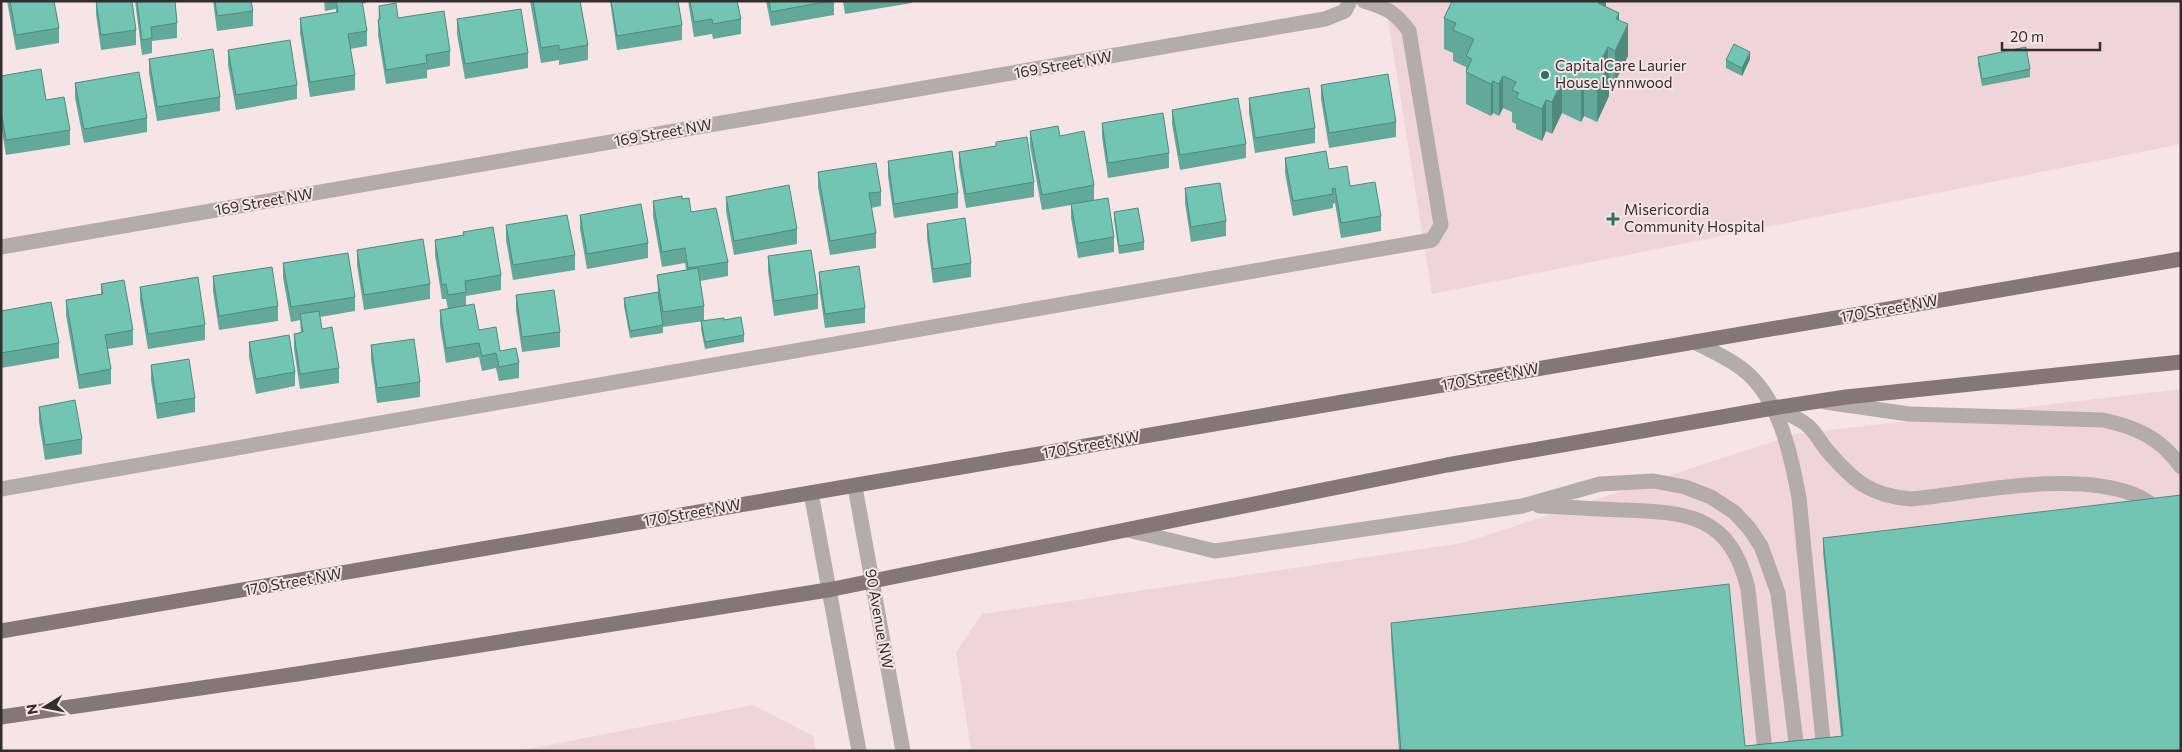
<svg xmlns="http://www.w3.org/2000/svg" width="2182" height="752" font-family="Commissioner,sans-serif">
	<style>
		.built { fill: #efd5da }
		.lines { fill: none; stroke-linecap: round; stroke-linejoin: round }
		.service { stroke: #b3abac; stroke-width: 15 }
		.minor { stroke: #b3abac; stroke-width: 15 }
		.tertiary { stroke: #b3abac; stroke-width: 15 }
		.primary { stroke: #857779; stroke-width: 15 }
		.wall { fill: #62a99a }
		.shaded-wall { fill: #508a7d }
		.building { fill: #72c5b3; stroke: #508a7d }
		.poi-dot { fill: #2d7164; stroke: #f6e4e7; stroke-width: 2 }
		.labels { text-anchor: middle; stroke-width: 4; stroke-linejoin: round; paint-order: stroke }
		.street-label { font-size: 15px; fill: #342d2e; stroke: #f6e4e7 }
		.poi-label { font-size: 15px; fill: #342d2e; stroke: #f6e4e7; text-anchor: start }
	</style>
	<rect width="100%" height="100%" fill="#f6e4e7"/>
	<g class="built">
		<path d="M1385 1H2181V144L1432 294Z"/>
		<path d="M2181 389V751H971L956 652 982 614 1463 543 1796 434Z"/>
		<path d="M753 705 813 736 816 751H519Z"/>
	</g>
	<g class="lines">
		<g class="service">
			<path d="M1694 342C1710 350 1726 357 1741 368 1779 396 1791 454 1799 498L1824 751"/>
			<path d="M1825 402 1909 414 2103 420C2136 427 2161 438 2181 467"/>
			<path d="M1773 408C1784 413 1798 417 1807 425 1815 431 1820 442 1826 449 1853 481 1870 496 1912 499 1977 492 2072 471 2133 494 2151 501 2169 518 2181 532"/>
			<path d="M1 489 1432 240 1441 225 1409 31C1395 12 1387 8 1364 1"/>
			<path d="M1539 506C1567 507 1595 509 1623 510 1689 512 1731 516 1748 589L1765 751"/>
			<path d="M1128 530 1215 551 1522 506 1600 484 1654 481 1685 487 1711 497 1734 512 1749 528 1761 546 1778 593 1797 751"/>
		</g>
		<path class="minor" d="M1 247 1325 19 1345 11 1350 1"/>
		<g class="tertiary">
			<path d="M855 487 903 751"/>
			<path d="M811 493 859 751"/>
		</g>
		<g class="primary">
			<path d="M1 631 2181 259"/>
			<path d="M1 717 297 674 828 590 1447 465 1773 408 1846 397 2181 362"/>
		</g>
	</g>
	<g class="wall">
		<path d="M7 1H54L59 28V43L16 50Z"/>
		<path d="M96 1 136 30V45L101 50 96 14Z"/>
		<path d="M135 1H175L177 23V38L152 41V53L142 55Z"/>
		<path d="M213 1H251L253 11V26L217 31Z"/>
		<path d="M324 1H366V3L362 4 367 31V46L350 49 355 75V90L310 97 300 33V18L336 13V9L325 11Z"/>
		<path d="M530 1H580L588 45V60L559 65V60L541 63Z"/>
		<path d="M610 1H678L682 25V40L617 50Z"/>
		<path d="M688 1H737L741 19V34L713 39 712 34 694 37Z"/>
		<path d="M766 1H834V15L771 26Z"/>
		<path d="M843 1H912V3L845 14Z"/>
		<path d="M1606 1V7L1619 20 1628 56 1615 82 1609 80V96L1597 122 1584 116 1581 122 1562 113 1552 134 1546 131 1542 141 1516 129V124L1512 122V112L1503 108 1499 116 1493 113 1491 116 1466 104V67L1453 61V53L1444 49V18Z"/>
		<path d="M379 6 450 51V66L427 70V78L386 84 378 35Z"/>
		<path d="M457 19 528 53V68L465 79 457 34Z"/>
		<path d="M228 50 297 85V99L236 110 228 65Z"/>
		<path d="M1978 57 2030 69V77L1982 86 1978 64Z"/>
		<path d="M149 59 220 97V111L157 121 149 73Z"/>
		<path d="M1750 59 1742 76 1726 68V60Z"/>
		<path d="M1 76 46 100 70 130V145L6 155 1 125Z"/>
		<path d="M75 83 147 118V132L84 143 75 98Z"/>
		<path d="M1321 85 1396 122V137L1329 148 1321 99Z"/>
		<path d="M1249 98 1315 128V143L1255 153 1249 113Z"/>
		<path d="M1172 110 1246 144V158L1180 170 1172 124Z"/>
		<path d="M1102 123 1169 153V168L1108 178 1102 137Z"/>
		<path d="M1030 131 1060 136 1094 185V200L1114 237V252L1078 258 1071 218V205L1042 210 1030 146Z"/>
		<path d="M996 142 1034 182V197L966 208 959 167V152L996 146Z"/>
		<path d="M1285 158 1329 169 1350 186 1381 216V231L1341 238 1335 203 1333 204V208L1293 216 1285 173Z"/>
		<path d="M888 161 958 193V208L894 218 888 176Z"/>
		<path d="M818 172 881 192V206L871 208 876 233V248L830 255 818 187Z"/>
		<path d="M1185 188 1226 221V236L1191 242 1185 203Z"/>
		<path d="M726 197 797 229V244L734 255 726 211Z"/>
		<path d="M682 199 728 262V276L700 281 704 306V321L663 327V333L630 338 624 306V298L658 292 657 275 686 270 685 263 662 267 653 216V201Z"/>
		<path d="M1114 212 1144 242V250L1119 254 1114 220Z"/>
		<path d="M580 215 648 243V258L587 269 580 229Z"/>
		<path d="M927 224 971 263V277L933 283 927 238Z"/>
		<path d="M506 225 575 255V270L513 280 506 240Z"/>
		<path d="M463 232 501 275V290L466 296V305L479 330 500 351 519 363V378L499 381 496 368 482 371 479 357 446 363 440 325V310L448 309 446 299H442L435 255V240L463 235Z"/>
		<path d="M357 250 430 284V299L364 310 357 265Z"/>
		<path d="M768 256 818 294V309L774 316 768 271Z"/>
		<path d="M283 263 355 297V311L320 317 322 329 339 368V383L300 389 294 349V334L301 333 300 320 291 322 283 278Z"/>
		<path d="M819 272 865 308V323L825 328 819 287Z"/>
		<path d="M213 276 278 306V321L219 330 213 291Z"/>
		<path d="M101 284 133 330V345L108 349 111 369V384L79 389 66 315V300L101 294Z"/>
		<path d="M140 287 205 325V340L148 349 140 301Z"/>
		<path d="M516 295 560 332V347L522 352 516 310Z"/>
		<path d="M1 311 59 343V358L1 368Z"/>
		<path d="M724 320 744 335V342L705 349 701 329V321Z"/>
		<path d="M249 342 295 372V386L256 394 249 357Z"/>
		<path d="M371 345 420 382V397L377 403 371 359Z"/>
		<path d="M151 365 195 398V412L157 419 151 380Z"/>
		<path d="M39 407 82 439V454L45 460 39 422Z"/>
		<path d="M1823 538 2181 751H1399L1391 638V623L1745 746 1841 736 1823 552Z"/>
	</g>
	<g class="shaded-wall">
		<path d="M1599 1H1606V18L1598 3Z"/>
		<path d="M1619 13V43L1628 24V56L1615 82V51L1616 19Z"/>
		<path d="M1608 47V67L1609 64V96L1597 122V90L1601 60Z"/>
		<path d="M1750 52V59L1742 76V68Z"/>
		<path d="M1503 76V108L1499 116V84Z"/>
		<path d="M1493 81V113L1491 116V84Z"/>
		<path d="M1562 81V113L1552 134V102Z"/>
		<path d="M1584 84V116L1581 122V90Z"/>
		<path d="M1546 100V131L1542 141V109Z"/>
	</g>
	<g class="building">
		<path d="M10 1H54L59 28 16 35Z"/>
		<path d="M96 1H132L136 30 101 35Z"/>
		<path d="M137 1H175L177 23 151 27 152 38 142 40Z"/>
		<path d="M215 1H251L253 11 217 16Z"/>
		<path d="M336 1H362L367 31 348 34 355 75 310 82 300 18 338 12Z"/>
		<path d="M533 1H580L588 45 559 50V45L541 48Z"/>
		<path d="M611 1H678L682 25 617 36Z"/>
		<path d="M690 1H737L741 19 713 24 712 19 694 22Z"/>
		<path d="M769 1H829L771 12Z"/>
		<path d="M1452 1H1599L1598 3 1619 13 1616 19 1628 24 1615 51 1608 47 1601 60 1609 64 1597 90 1584 84 1581 90 1562 81 1552 102 1546 100 1542 109 1516 98 1519 93 1512 90 1516 82 1503 76 1499 84 1493 81 1491 84 1466 72 1472 59 1466 56 1474 39 1453 30 1456 23 1444 18Z"/>
		<path d="M396 3 398 18 444 11 450 51 426 55 427 63 386 70 378 20 380 19 379 6Z"/>
		<path d="M521 9 528 53 465 64 457 19Z"/>
		<path d="M290 40 297 85 236 95 228 50Z"/>
		<path d="M1734 44 1750 52 1742 68 1726 60Z"/>
		<path d="M2026 47 2030 69 1982 79 1978 57Z"/>
		<path d="M213 49 220 97 157 107 149 59Z"/>
		<path d="M41 69 46 100 64 97 70 130 6 140 1 111V76Z"/>
		<path d="M139 72 147 118 84 129 75 83Z"/>
		<path d="M1388 74 1396 122 1329 133 1321 85Z"/>
		<path d="M1309 88 1315 128 1255 138 1249 98Z"/>
		<path d="M1238 98 1246 144 1180 155 1172 110Z"/>
		<path d="M1163 113 1169 153 1108 163 1102 123Z"/>
		<path d="M1058 126 1060 136 1084 131 1094 185 1042 195 1030 131Z"/>
		<path d="M1027 137 1034 182 966 194 959 152 996 146V142Z"/>
		<path d="M952 151 958 193 894 204 888 161Z"/>
		<path d="M1326 151 1329 169 1347 166 1350 186 1375 182 1381 216 1341 223 1335 188 1332 189 1333 194 1293 201 1285 158Z"/>
		<path d="M876 163 881 192 869 193 876 233 830 241 818 172Z"/>
		<path d="M1220 183 1226 221 1191 227 1185 188Z"/>
		<path d="M789 185 797 229 734 241 726 197Z"/>
		<path d="M682 196V199L689 198 691 212 716 208 728 262 688 268 685 248 662 252 653 201Z"/>
		<path d="M1108 198 1114 237 1078 243 1071 204Z"/>
		<path d="M641 204 648 243 587 254 580 215Z"/>
		<path d="M1138 208 1144 242 1119 246 1114 212Z"/>
		<path d="M567 215 575 255 513 265 506 225Z"/>
		<path d="M965 218 971 263 933 269 927 224Z"/>
		<path d="M493 227 501 275 465 281 466 292 448 295 446 284 442 285 435 240 464 235 463 232Z"/>
		<path d="M423 239 430 284 364 295 357 250Z"/>
		<path d="M811 250 818 294 774 301 768 256Z"/>
		<path d="M348 253 355 297 291 307 283 263Z"/>
		<path d="M859 266 865 308 825 314 819 272Z"/>
		<path d="M272 267 278 306 219 316 213 276Z"/>
		<path d="M698 268 704 306 663 312 657 275Z"/>
		<path d="M198 277 205 325 148 334 140 287Z"/>
		<path d="M124 280 133 330 105 335 111 369 79 375 66 300 103 294 101 284Z"/>
		<path d="M554 290 560 332 522 337 516 295Z"/>
		<path d="M658 292 663 325 630 331 624 298Z"/>
		<path d="M51 302 59 343 1 353V311Z"/>
		<path d="M474 304 479 330 496 327 500 351 516 348 519 363 499 367 496 353 482 356 479 343 446 348 440 310Z"/>
		<path d="M319 311 322 329 332 327 339 368 300 374 294 334 303 332 300 314Z"/>
		<path d="M741 317 744 335 705 342 701 321 724 318V320Z"/>
		<path d="M289 335 295 372 256 379 249 342Z"/>
		<path d="M414 339 420 382 377 388 371 345Z"/>
		<path d="M189 359 195 398 157 404 151 365Z"/>
		<path d="M75 400 82 439 45 445 39 407Z"/>
		<path d="M2181 495V751H1401L1391 623 1729 584 1745 746 1843 736 1823 538Z"/>
	</g>
	<g class="poi-dot">
		<circle cx="1545" cy="75" r="5"/>
		<path d="M1610.5 211.5h5v5h5v5h-5v5h-5v-5h-5v-5h5z"/>
	</g>
	<g class="labels">
		<g class="street-label">
			<text transform="translate(1063 65) rotate(-10)" y="5">169 Street NW</text>
			<text transform="translate(663 133) rotate(-10)" y="5">169 Street NW</text>
			<text transform="translate(264 202) rotate(-10)" y="5">169 Street NW</text>
			<text transform="translate(1889 309) rotate(-10)" y="5">170 Street NW</text>
			<text transform="translate(1490 377) rotate(-10)" y="5">170 Street NW</text>
			<text transform="translate(1091 445) rotate(-10)" y="5">170 Street NW</text>
			<text transform="translate(692 513) rotate(-10)" y="5">170 Street NW</text>
			<text transform="translate(293 582) rotate(-10)" y="5">170 Street NW</text>
			<text transform="translate(879 619) rotate(80)" y="5">90 Avenue NW</text>
		</g>
		<g class="poi-label">
			<text x="1555" y="71">CapitalCare Laurier<tspan x="1555" dy="17">House Lynnwood</tspan></text>
			<text x="1624" y="215">Misericordia<tspan x="1624" dy="17">Community Hospital</tspan></text>
		</g>
	</g>
	<rect width="2182" height="752" fill="none" stroke="#342d2e" stroke-width="5"/>
	<g transform="translate(45 707) rotate(260)" stroke="#f6e4e7" stroke-width="4" paint-order="stroke">
	<path d="M0-4L9 19L0 12L-9 19Z" fill="#342d2e"/>
	<text y="-8" font-size="14" font-weight="bold" text-anchor="middle" fill="#342d2e">N</text>
	</g>
	<path d="M2002 42v8h98v-8" fill="none" stroke="#342d2e" stroke-width="2.5"/>
	<text x="2010" y="42" font-size="15" fill="#342d2e" stroke="#f6e4e7" stroke-width="4" paint-order="stroke">20 m</text>
</svg>
